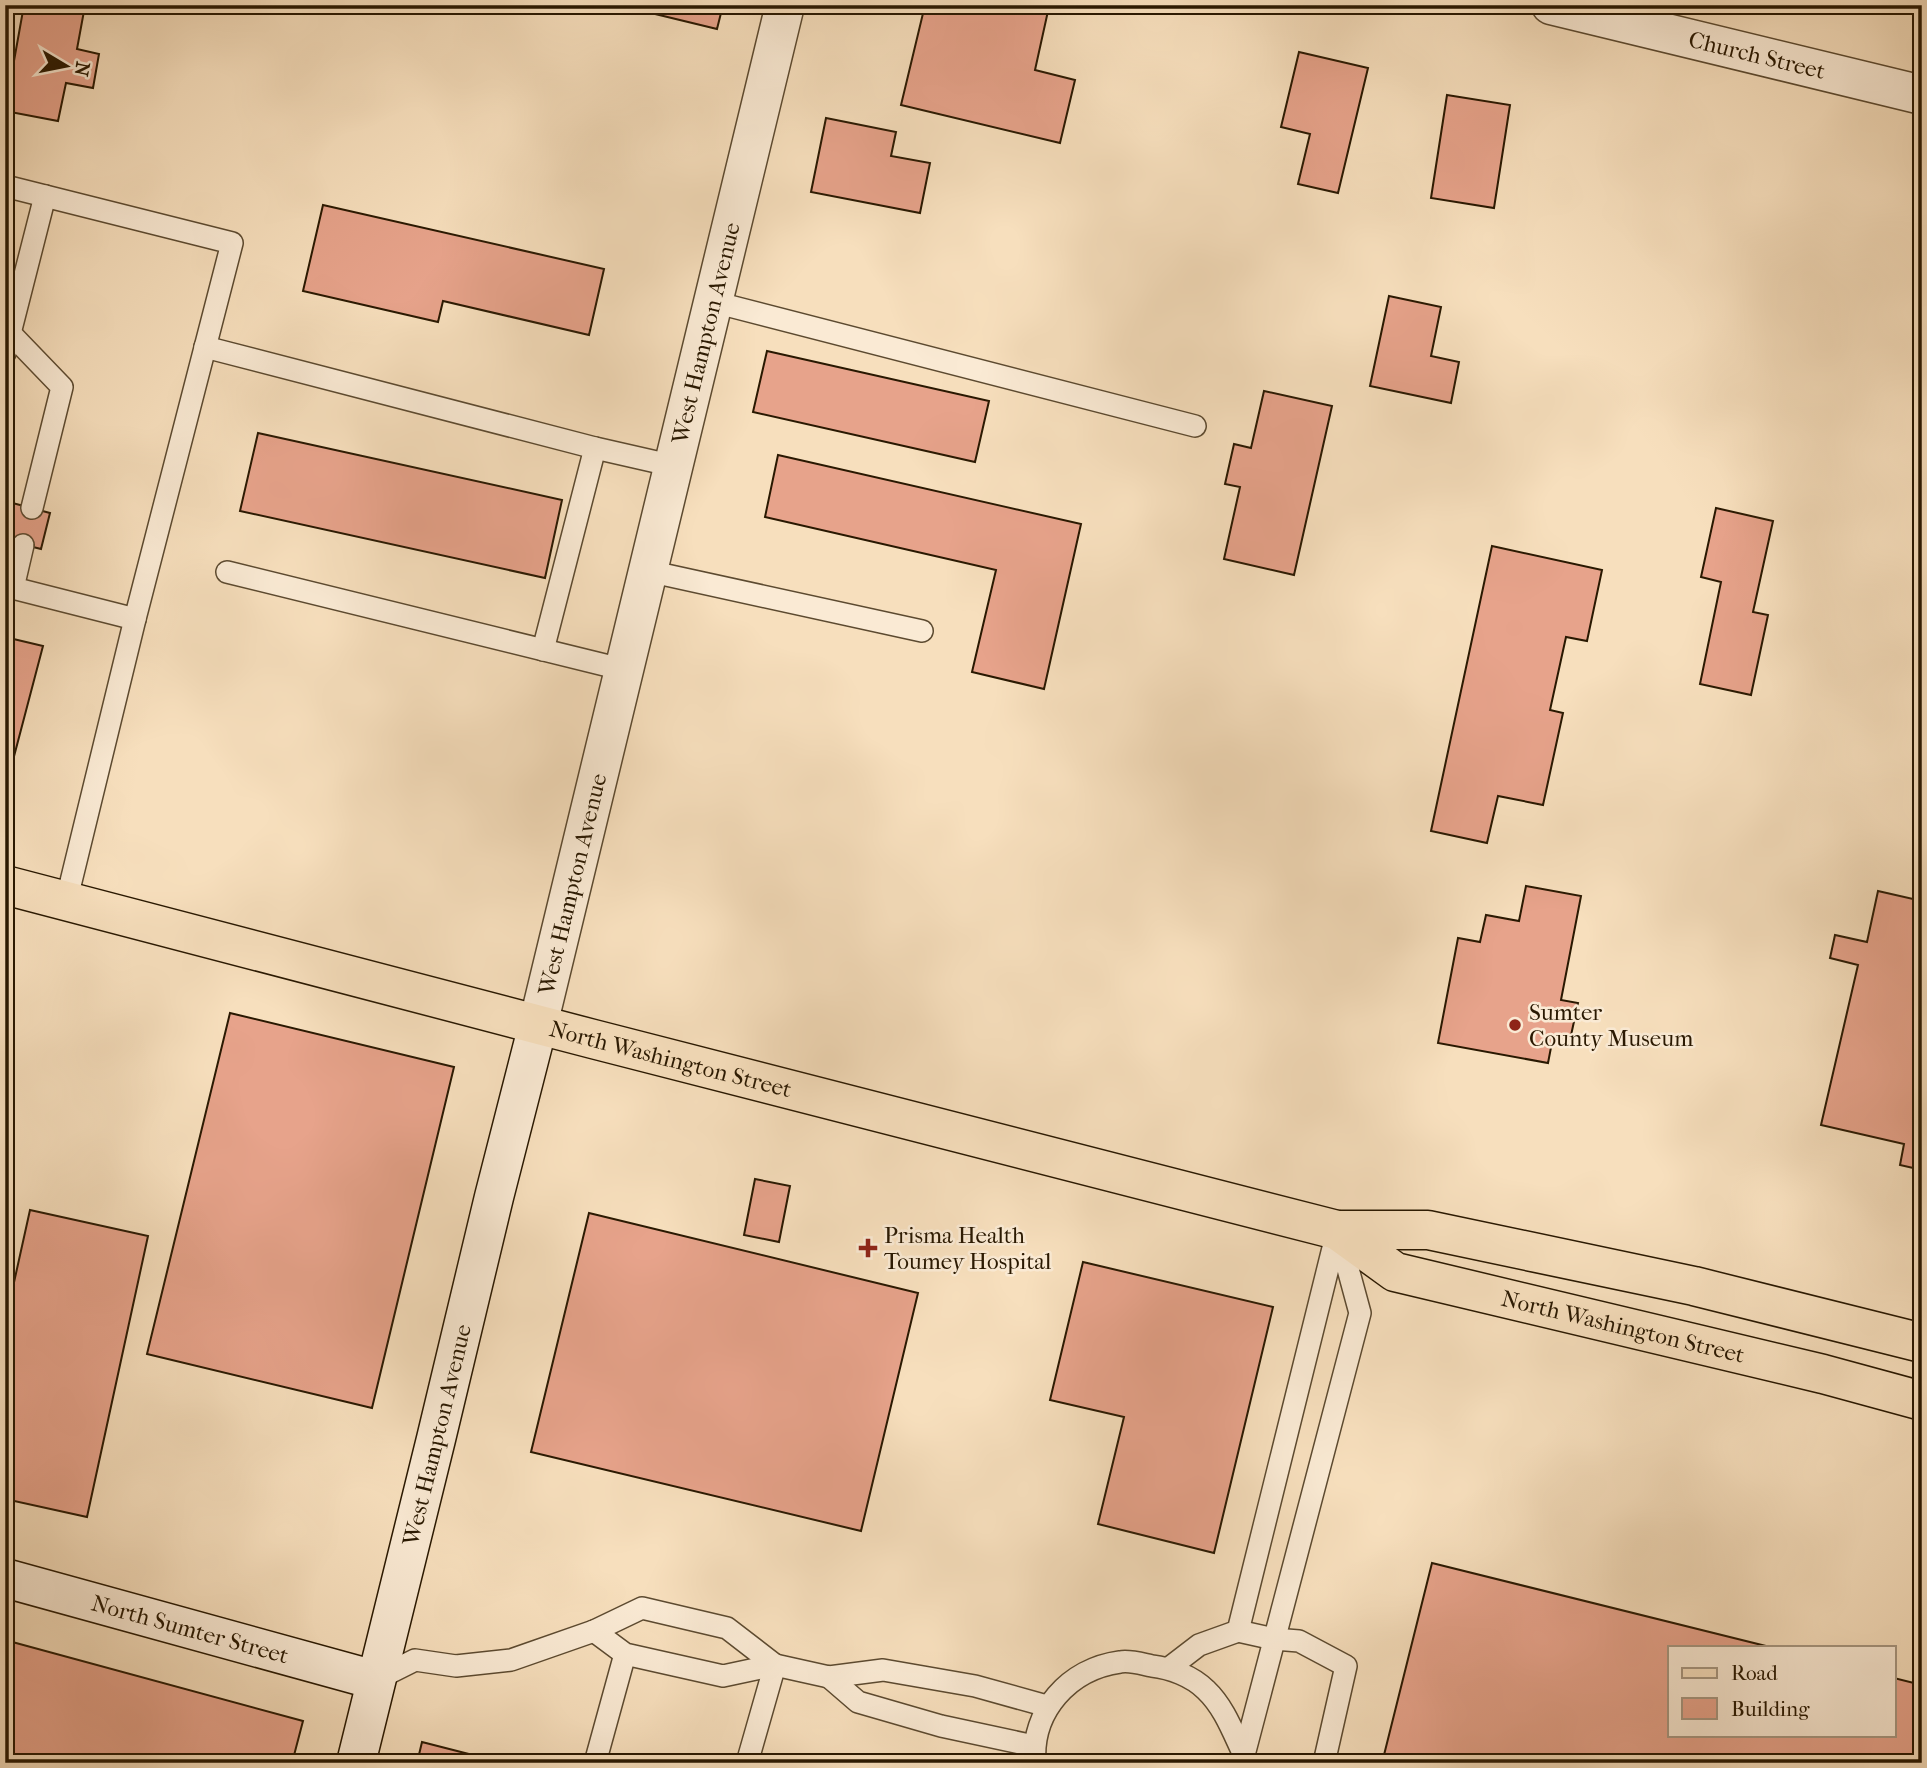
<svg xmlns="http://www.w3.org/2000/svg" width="1927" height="1768" font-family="'IM FELL French Canon',serif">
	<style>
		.building { fill: #e7a38b; stroke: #291801; stroke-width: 2 }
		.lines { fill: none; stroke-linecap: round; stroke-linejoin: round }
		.lane-casing { stroke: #5c4a30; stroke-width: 24 }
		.street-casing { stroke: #5c4a30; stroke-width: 41 }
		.secondary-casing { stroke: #291801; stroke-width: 41 }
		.primary-casing { stroke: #291801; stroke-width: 41 }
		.lane { stroke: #faead4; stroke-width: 21 }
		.street { stroke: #faead4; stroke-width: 38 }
		.secondary { stroke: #faead4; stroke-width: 38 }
		.primary { stroke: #f7dfbd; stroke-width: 38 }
		.poi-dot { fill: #8f2418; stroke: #faead4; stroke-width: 2.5 }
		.labels { text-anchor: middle; stroke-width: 5; stroke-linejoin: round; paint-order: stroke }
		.street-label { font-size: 23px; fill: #291801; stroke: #faead4 }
		.poi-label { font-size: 23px; fill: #291801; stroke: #faead4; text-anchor: start }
	</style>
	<rect width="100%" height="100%" fill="#f7dfbd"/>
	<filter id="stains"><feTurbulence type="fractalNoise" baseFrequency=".00286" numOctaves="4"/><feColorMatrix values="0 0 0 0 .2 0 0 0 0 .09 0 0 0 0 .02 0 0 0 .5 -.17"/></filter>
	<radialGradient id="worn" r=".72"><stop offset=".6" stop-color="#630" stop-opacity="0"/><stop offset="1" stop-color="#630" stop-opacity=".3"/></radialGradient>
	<g class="building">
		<path d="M24 5H52L84 11 77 49 99 54 93 88 66 83 58 121 5 111Z"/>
		<path d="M618 5H723L717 29Z"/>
		<path d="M925 5H1023L1048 11 1035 70 1075 80 1060 143 901 105Z"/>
		<path d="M1299 52 1368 68 1338 193 1298 184 1310 134 1281 127Z"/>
		<path d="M1447 95 1510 105 1494 208 1431 198Z"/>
		<path d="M826 118 896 132 891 156 930 163 920 213 811 192Z"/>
		<path d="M323 205 604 269 589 335 443 301 438 322 303 291Z"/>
		<path d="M1389 296 1441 307 1431 356 1459 362 1451 403 1370 386Z"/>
		<path d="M767 351 989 401 975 462 753 412Z"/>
		<path d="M1264 391 1332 406 1294 575 1224 559 1240 487 1225 484 1234 444 1251 448Z"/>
		<path d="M258 433 562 500 545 578 240 511Z"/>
		<path d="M778 455 1081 524 1044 689 972 672 996 570 765 517Z"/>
		<path d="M5 501 50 513 41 549 5 540Z"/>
		<path d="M1716 508 1773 521 1753 612 1768 615 1751 695 1700 684 1721 582 1701 577Z"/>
		<path d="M1492 546 1602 570 1587 641 1566 637 1550 710 1563 713 1543 805 1498 796 1487 843 1431 831Z"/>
		<path d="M5 637 43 646 12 764 5 762Z"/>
		<path d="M1526 886 1581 896 1561 1000 1578 1003 1570 1040 1553 1037 1548 1063 1438 1043 1458 938 1480 942 1486 915 1519 921Z"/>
		<path d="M1878 891 1922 901V1170L1900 1165 1904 1144 1821 1125 1858 965 1830 958 1835 935 1867 942Z"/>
		<path d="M230 1013 454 1067 372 1408 147 1354Z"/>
		<path d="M755 1179 790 1186 779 1242 744 1235Z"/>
		<path d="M30 1210 148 1236 87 1517 5 1499V1323Z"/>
		<path d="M589 1213 918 1293 861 1531 531 1452Z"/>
		<path d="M1083 1262 1273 1307 1214 1553 1098 1524 1124 1417 1050 1400Z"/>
		<path d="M1432 1563 1770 1647H1670V1735H1894V1678L1922 1685V1763H1382Z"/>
		<path d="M5 1640 303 1721 292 1763H5Z"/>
		<path d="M422 1742 504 1763H417Z"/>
	</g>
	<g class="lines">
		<g class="lane-casing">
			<g id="lane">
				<path d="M5 186 232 243 135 619 66 902"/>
				<path d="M714 302 1195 426"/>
				<path d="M10 333 62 387 32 508"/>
				<path d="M205 347 595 448 674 466"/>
				<path d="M5 353 45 196"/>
				<path d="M648 571 922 631"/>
				<path d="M227 572 625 670"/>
				<path d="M5 586 135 619"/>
				<path d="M13 588 23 545"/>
				<path d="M543 650 595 448"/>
				<path d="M594 1631 625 1654 723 1676 775 1665 829 1677 883 1670 975 1686 1047 1706"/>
				<path d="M1238 1631 1274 1639 1299 1641 1346 1666 1324 1763"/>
				<path d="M1169 1668 1199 1645 1238 1631 1337 1232"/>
				<path d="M829 1677 858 1702 941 1726 1034 1746"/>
				<path d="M375 1680 415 1660 456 1666 511 1660 594 1631 642 1608 727 1628 775 1665"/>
				<path d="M1244 1755 1360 1313 1338 1232"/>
				<path d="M595 1763 625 1654"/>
				<path d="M747 1763 775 1665"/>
				<path d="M1035 1763C1031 1711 1069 1669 1120 1662 1130 1660 1142 1664 1152 1666 1170 1668 1192 1676 1206 1690 1224 1707 1233 1732 1244 1755L1242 1761"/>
			</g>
		</g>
		<g class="street-casing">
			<g id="street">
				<path id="s1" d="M1551 5 1922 95"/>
				<path id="s2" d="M538 1025 785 5"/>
			</g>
		</g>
		<g class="secondary-casing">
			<g id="secondary">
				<path id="s3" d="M5 1578 375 1680"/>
				<path id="s4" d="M356 1763 436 1439 494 1197 538 1025"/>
			</g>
		</g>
		<g class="primary-casing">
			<g id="primary">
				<path id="s5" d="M5 885 593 1039 1337 1230H1428L1694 1286 1922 1343"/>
				<path id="s6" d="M1337 1230 1395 1272 1823 1374 1922 1401"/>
			</g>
		</g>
		<use href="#lane" class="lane"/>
		<use href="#street" class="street"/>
		<use href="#secondary" class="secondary"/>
		<use href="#primary" class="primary"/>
	</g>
	<g class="poi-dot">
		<circle cx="1515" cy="1025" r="7"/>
		<path d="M864.5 1237.5h7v7h7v7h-7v7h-7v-7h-7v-7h7z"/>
	</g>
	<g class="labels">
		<g class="street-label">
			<text dy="8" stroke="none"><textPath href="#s1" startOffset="212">Church Street</textPath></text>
			<text dy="8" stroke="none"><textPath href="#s2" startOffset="712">West Hampton Avenue</textPath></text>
			<text dy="8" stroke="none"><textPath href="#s2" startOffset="145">West Hampton Avenue</textPath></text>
			<text dy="8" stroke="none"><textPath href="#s5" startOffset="688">North Washington Street</textPath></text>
			<text dy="8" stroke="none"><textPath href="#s6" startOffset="306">North Washington Street</textPath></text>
			<text dy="8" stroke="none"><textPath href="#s4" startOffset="338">West Hampton Avenue</textPath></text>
			<text dy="8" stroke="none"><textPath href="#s3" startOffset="192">North Sumter Street</textPath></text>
		</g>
		<g class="poi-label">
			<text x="1529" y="1020">Sumter<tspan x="1529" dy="26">County Museum</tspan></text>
			<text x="884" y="1243">Prisma Health<tspan x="884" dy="26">Toumey Hospital</tspan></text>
		</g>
	</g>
	<rect width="1927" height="1768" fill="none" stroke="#f7dfbd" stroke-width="28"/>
	<rect x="7" y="7" width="1913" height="1754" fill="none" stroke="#291801" stroke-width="3.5"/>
	<rect x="14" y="14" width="1899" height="1740" fill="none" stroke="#291801" stroke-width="2"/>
	<rect x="1668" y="1646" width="228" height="91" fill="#faead4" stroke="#a69680" stroke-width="2"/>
	<rect x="1682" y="1668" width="35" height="10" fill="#f7dfbd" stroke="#a69680" stroke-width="2"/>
	<text x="1731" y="1680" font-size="21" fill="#291801">Road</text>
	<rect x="1682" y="1698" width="35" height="21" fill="#e7a38b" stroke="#a69680" stroke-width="2"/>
	<text x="1731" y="1716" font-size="21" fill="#291801">Building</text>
	<g transform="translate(66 66) rotate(100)" stroke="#faead4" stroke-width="5" paint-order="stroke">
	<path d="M0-5L12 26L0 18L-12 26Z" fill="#291801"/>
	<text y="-10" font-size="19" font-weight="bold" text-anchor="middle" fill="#291801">N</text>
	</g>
	<rect width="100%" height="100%" filter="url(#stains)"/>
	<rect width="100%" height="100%" fill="url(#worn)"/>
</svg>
